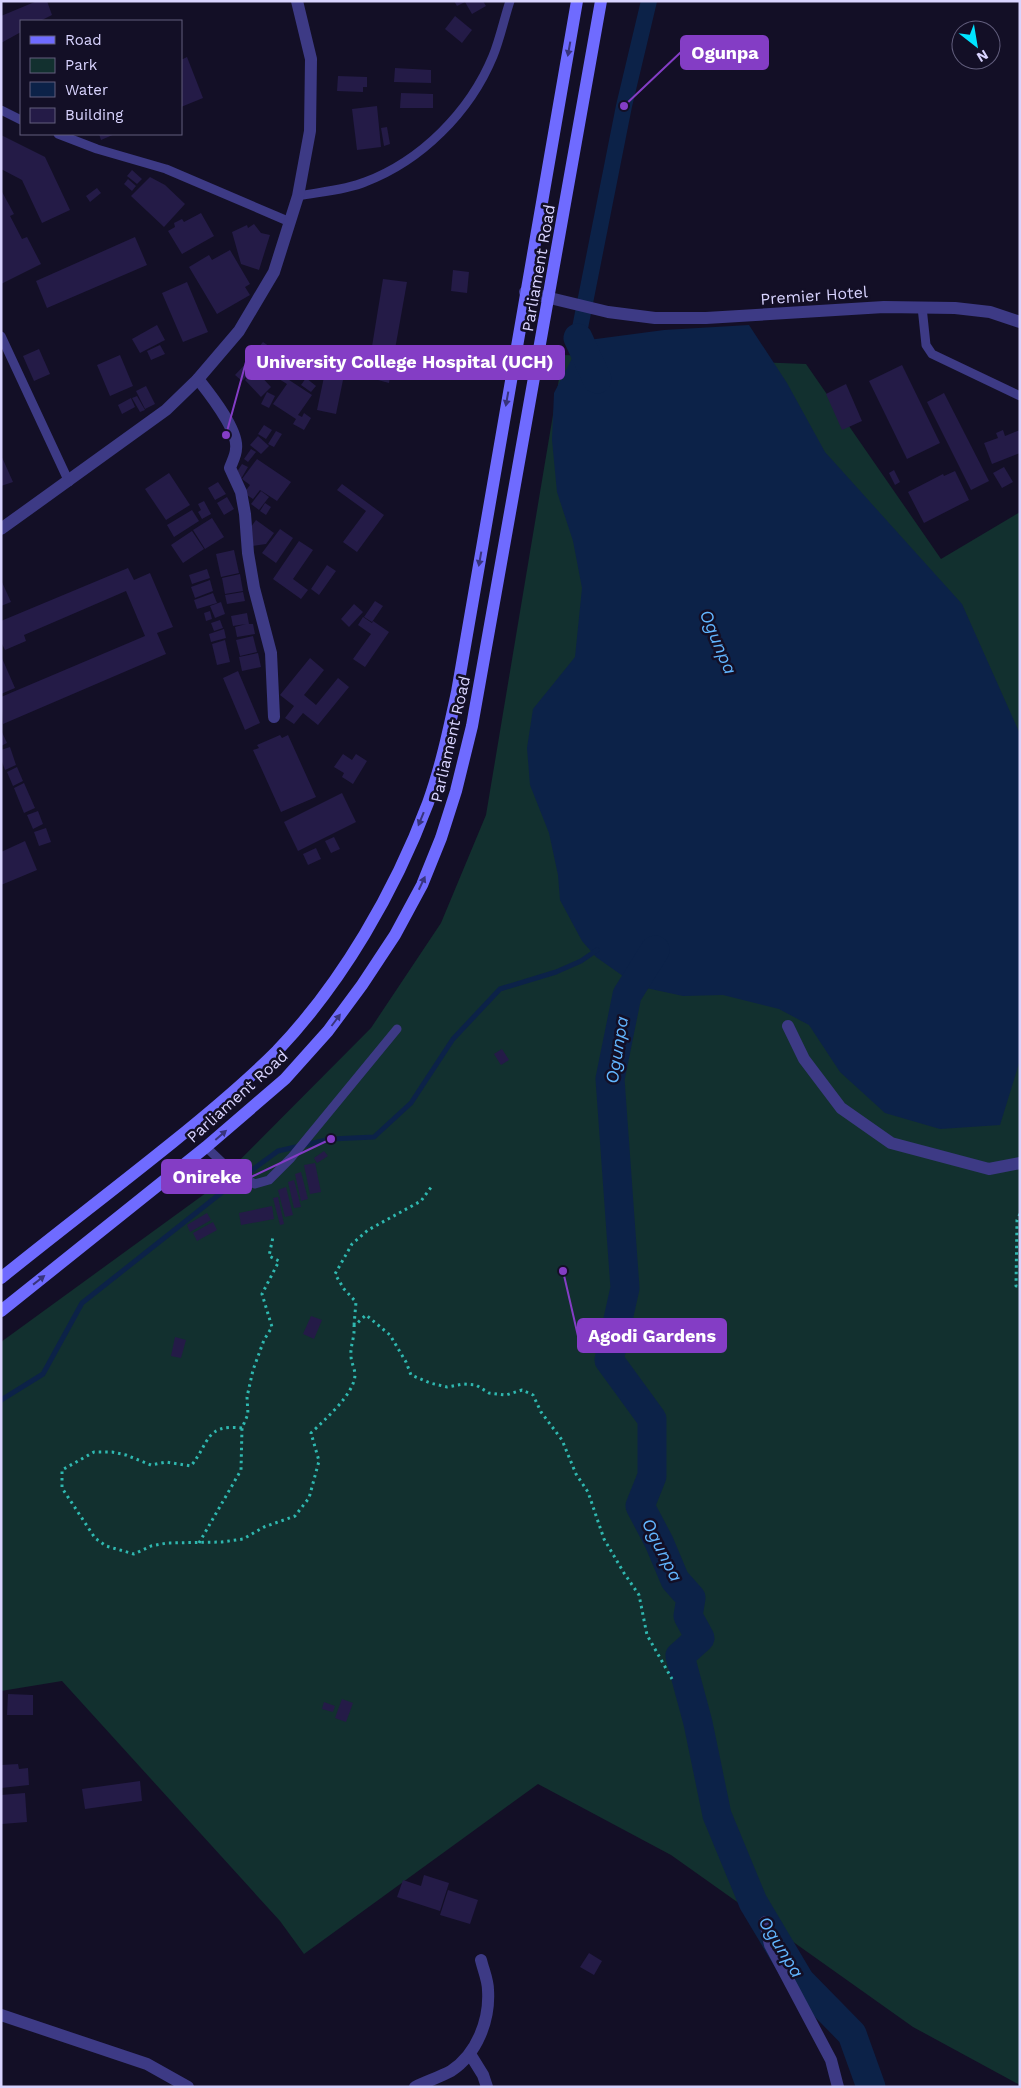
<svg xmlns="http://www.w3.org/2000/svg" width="1021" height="2088" font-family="'Work Sans',sans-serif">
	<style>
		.green { fill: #12302f }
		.water { fill: #0c2248 }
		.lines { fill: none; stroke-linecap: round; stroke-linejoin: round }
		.stream { stroke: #0c2248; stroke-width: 5 }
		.canal { stroke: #0c2248; stroke-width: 16 }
		.river { stroke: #0c2248; stroke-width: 29 }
		.building { fill: #241b47 }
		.path { stroke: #2fb8b0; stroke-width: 3; stroke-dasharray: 2.5 4; stroke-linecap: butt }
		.service { stroke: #3d3a85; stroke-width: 9 }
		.minor { stroke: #3d3a85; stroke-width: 12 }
		.secondary { stroke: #6f6bff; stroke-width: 12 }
		.oneway { fill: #38347d }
		.labels { text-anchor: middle; stroke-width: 5; stroke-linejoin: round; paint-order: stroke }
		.street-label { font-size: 16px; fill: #d9d4ff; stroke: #130f26 }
		.water-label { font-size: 18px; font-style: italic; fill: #62b6ff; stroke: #130f26 }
		.leader { fill: none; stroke: #843dc5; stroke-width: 2 }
		.callout-dot { fill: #843dc5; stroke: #130f26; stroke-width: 2 }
		.callout { fill: #843dc5; stroke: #843dc5; stroke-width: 2 }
		.callout-label { font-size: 18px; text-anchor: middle; font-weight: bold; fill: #fff }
	</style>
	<rect width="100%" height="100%" fill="#130f26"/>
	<path class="green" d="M563 355 806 364 941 559 1020 512V2085L913 2027 671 1855 538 1784 304 1954 280 1921 62 1681 1 1691V1342L210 1190 371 1028 441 923 486 815Z"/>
	<path class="water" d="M749 325 787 383 825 452 962 604 1020 734V1060L1000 1125 940 1129 885 1113 840 1072 809 1025 779 1009 723 995 683 996 637 986 596 957 582 941 560 900 558 875 549 833 530 785 527 748 533 709 575 657 582 588 573 541 557 492 552 440 554 393 581 341 664 330Z"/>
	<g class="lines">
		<path class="stream" d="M1 1400 43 1374 82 1303 230 1186 278 1151 331 1139 374 1137 411 1103 453 1039 500 989 556 972 581 961 597 950"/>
		<path class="canal" d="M578 338 624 106 649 1"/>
		<g class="river">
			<path d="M578 338 597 379"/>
			<path d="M655 950 627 995 610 1079 625 1288 609 1360 652 1419V1476L640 1506 659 1542 675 1580 691 1598 688 1616 700 1638 680 1656 698 1723 717 1815 753 1902 800 1981 852 2034 871 2087"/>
		</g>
	</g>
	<g class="building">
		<path d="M37 1H47L52 15 40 21H21V32L1 43V16Z"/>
		<path d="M454 1H483L486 6 472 14 465 2 457 6Z"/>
		<path d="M455 16 472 30 462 43 445 29Z"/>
		<path d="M187 57 203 98 181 107V60Z"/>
		<path d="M395 68 431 70V83L394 82Z"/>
		<path d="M338 76 367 77V87H363V92L337 91Z"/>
		<path d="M401 93 433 94V108H400Z"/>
		<path d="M377 106 381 147 357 150 352 109Z"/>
		<path d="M387 127 390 144 384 146 381 128Z"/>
		<path d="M99 134H115L101 140Z"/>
		<path d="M1 135 45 157 70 210 42 223 22 180 1 169Z"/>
		<path d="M132 170 142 179 137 184 127 176Z"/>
		<path d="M150 177 165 185 185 204 164 227 131 196Z"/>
		<path d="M128 179 136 186 132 191 124 184Z"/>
		<path d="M97 188 101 193 90 202 86 196Z"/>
		<path d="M1 190 14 214 10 216 22 239 27 237 41 264 1 284Z"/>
		<path d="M201 213 214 236 182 254 168 231 175 227 174 223 182 219 184 222Z"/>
		<path d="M254 224 261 233 270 235 259 270 241 264 232 232 247 225 248 228Z"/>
		<path d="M135 237 147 265 47 308 36 281Z"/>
		<path d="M230 250 250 284 245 287 250 295 217 314 189 267 209 255 212 260Z"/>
		<path d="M453 270 469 272 467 293 451 291Z"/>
		<path d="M383 279 407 282 389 383 367 377Z"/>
		<path d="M187 282 208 332 183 342 162 293Z"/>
		<path d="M157 325 165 340 140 353 132 339Z"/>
		<path d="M263 342 273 349 267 356 257 349Z"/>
		<path d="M160 345 165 354 151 360 147 351Z"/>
		<path d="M39 349 50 374 34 381 23 356Z"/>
		<path d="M120 355 133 386 110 396 97 365Z"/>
		<path d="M251 358 258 365 242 381 235 375Z"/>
		<path d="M902 365 940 443 907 459 869 381Z"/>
		<path d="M288 366 296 371 289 380 312 395 298 415 302 417 304 413 311 418 304 430 293 424 296 419 273 404 287 384 279 379Z"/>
		<path d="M255 370 271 387 261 397 245 380Z"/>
		<path d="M324 377 343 380 336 414 317 410Z"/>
		<path d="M306 378 316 386 311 392 301 385Z"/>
		<path d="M846 384 862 421 842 430 826 394Z"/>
		<path d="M146 386 155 404 145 409 136 391Z"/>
		<path d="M267 392 275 396 269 408 261 404Z"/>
		<path d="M944 393 989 481 971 490 927 402Z"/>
		<path d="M137 396 145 410 140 412 132 398Z"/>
		<path d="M131 398 135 407 122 414 118 405Z"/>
		<path d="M264 425 272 430 266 439 258 434Z"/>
		<path d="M1003 430 1005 436 1020 430V453L992 464 984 443 998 438 996 433Z"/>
		<path d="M276 431 282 434 274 447 268 444Z"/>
		<path d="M258 436 269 446 261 454 250 445Z"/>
		<path d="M251 449 256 452 248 462 244 459Z"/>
		<path d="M1 455 13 482 1 486Z"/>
		<path d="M257 459 291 482 277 501 260 490 253 499 244 493 250 485 242 479Z"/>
		<path d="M242 464 248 467 241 479 235 475Z"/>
		<path d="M1004 467 1013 482 1002 488 993 473Z"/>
		<path d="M894 470 900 482 895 485 889 473Z"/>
		<path d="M955 471 969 500 924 523 908 492 943 474 944 476Z"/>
		<path d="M169 473 190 505 166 520 145 489Z"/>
		<path d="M218 482 226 494 215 500 208 488Z"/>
		<path d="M342 484 384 515 357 552 343 542 366 511 337 490Z"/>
		<path d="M261 491 269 497 259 510 251 504Z"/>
		<path d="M227 497 234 509 224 515 217 503Z"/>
		<path d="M204 501 211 514 202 519 198 512 201 510 198 504Z"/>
		<path d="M265 503 271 507 266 515 260 511Z"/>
		<path d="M192 510 199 521 174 537 167 525Z"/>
		<path d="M212 518 224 537 205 549 193 530Z"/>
		<path d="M256 520 274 533 266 544 252 546 248 531Z"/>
		<path d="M280 529 293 538 276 563 262 553Z"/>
		<path d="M192 531 204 549 183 563 171 545Z"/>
		<path d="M299 541 313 550 293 579 308 590 301 599 273 579Z"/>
		<path d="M234 550 239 573 221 577 216 554Z"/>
		<path d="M327 565 336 571 319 595 311 589Z"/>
		<path d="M128 568 134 580 150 573 173 627 157 633 166 654 3 724 1 697 145 636 126 591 24 635 26 641 5 650 1 642V621Z"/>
		<path d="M207 569 210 578 192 584 189 575Z"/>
		<path d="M240 574 243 591 225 594 222 578Z"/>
		<path d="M1 580 11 602 1 606Z"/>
		<path d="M210 580 213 591 195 598 191 587Z"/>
		<path d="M243 592 245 601 227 604 225 595Z"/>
		<path d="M213 593 217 603 197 609 194 600Z"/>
		<path d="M375 601 383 606 372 622 364 617Z"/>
		<path d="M221 602 225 614 215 618 210 606Z"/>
		<path d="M354 604 363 612 349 627 341 619Z"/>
		<path d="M210 611 212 619 206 621 204 613Z"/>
		<path d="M247 613 249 624H253L255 634 237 637 235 627 246 624 233 626 231 616Z"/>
		<path d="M363 617 372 623 373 621 389 632 365 667 353 659 371 634 358 625Z"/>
		<path d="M220 620 223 628 214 631 211 623Z"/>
		<path d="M224 629 226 638 211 642 209 634Z"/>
		<path d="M253 636 257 652 240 656 236 640Z"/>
		<path d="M225 640 230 662 217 665 212 644Z"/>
		<path d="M258 653 261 667 242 671 239 657Z"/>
		<path d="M1 656 15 688 1 694Z"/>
		<path d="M310 658 324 670 304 695 316 705 338 678 349 687 318 725 303 713 294 724 285 718 294 706 280 695Z"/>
		<path d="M238 671 260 723 245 730 223 678Z"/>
		<path d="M1 730 7 743 1 746Z"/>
		<path d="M280 735 282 738 288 735 316 797 281 812 253 750 259 748 257 745Z"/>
		<path d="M10 747 16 765 5 770 1 759V750Z"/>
		<path d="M343 754 352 760 356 754 367 761 353 784 342 777 344 773 334 767Z"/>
		<path d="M17 767 23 781 13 786 7 772Z"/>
		<path d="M24 783 35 808 24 813 14 788Z"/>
		<path d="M342 793 356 822 298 851 284 822Z"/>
		<path d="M38 811 43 824 33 829 27 815Z"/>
		<path d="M46 828 51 842 39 846 34 832Z"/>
		<path d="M334 837 340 849 331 853 325 841Z"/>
		<path d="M25 841 37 870 1 885V852Z"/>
		<path d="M316 848 321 859 308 865 303 854Z"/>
		<path d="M502 1049 509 1060 501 1065 494 1054Z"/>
		<path d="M324 1151 328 1156 317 1163 314 1158Z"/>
		<path d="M315 1163 321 1192 310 1194 304 1165Z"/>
		<path d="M301 1172 308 1199 301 1201 295 1174Z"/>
		<path d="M294 1180 301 1207 294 1208 288 1182Z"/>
		<path d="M286 1187 293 1215 285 1217 278 1190Z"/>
		<path d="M278 1197 284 1224 280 1225 273 1198Z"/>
		<path d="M272 1206 274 1219 241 1225 239 1213Z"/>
		<path d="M207 1213 211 1220 190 1232 187 1225Z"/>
		<path d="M213 1222 217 1230 197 1241 193 1233Z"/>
		<path d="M311 1316 322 1320 314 1339 303 1334Z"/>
		<path d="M175 1337 186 1340 181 1358 171 1356Z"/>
		<path d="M8 1694 33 1695V1715H7Z"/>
		<path d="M342 1699 353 1703 346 1722 335 1718Z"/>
		<path d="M324 1702 335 1706 333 1712 322 1709Z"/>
		<path d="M18 1764 19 1769 28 1768 29 1785 1 1788V1765Z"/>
		<path d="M140 1781 142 1801 85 1809 82 1789Z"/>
		<path d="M25 1793 27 1822 2 1824 1 1795Z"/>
		<path d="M424 1875 449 1883 440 1911 397 1897 403 1880 421 1886Z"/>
		<path d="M448 1890 478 1900 470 1924 440 1915Z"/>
		<path d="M589 1953 602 1961 594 1975 580 1967Z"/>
	</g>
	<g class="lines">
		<g class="path">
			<path d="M1020 1214 1017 1220 1016 1286H1020"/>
			<path d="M354 1325 356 1302 344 1289 335 1274 352 1244 368 1230 421 1201 432 1186"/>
			<path d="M242 1428C205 1424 210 1442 191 1466L166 1462 151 1465 126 1455 112 1452H94L62 1470V1488L95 1538 106 1546 134 1554 151 1546 167 1543 222 1542 243 1539 264 1527 295 1516 309 1498 319 1461 311 1433C324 1420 354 1395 355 1375 355 1369 351 1362 351 1356 350 1346 355 1337 354 1326L366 1315 390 1335 406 1362 411 1375 430 1383 447 1387 463 1384 476 1385 489 1393 506 1395 522 1390 533 1395 541 1412 562 1440 576 1474 588 1492 604 1539 624 1573 639 1595 647 1635 672 1679"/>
			<path d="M199 1543 241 1470 242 1428 248 1414 247 1397 253 1370 264 1340 272 1327 262 1294 279 1261 269 1256 273 1237"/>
		</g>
		<g class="service">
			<path d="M1 110 21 120"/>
			<path d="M58 134 97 149 166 169 290 222"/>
			<path d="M298 196C319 192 346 190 365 182 421 161 470 112 493 56 500 39 504 19 510 1"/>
			<path d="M922 307 926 345 932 354 1020 396"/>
			<path d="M1 336 69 482"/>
			<path d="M206 1147 229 1169 255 1184 269 1180 291 1158 397 1029"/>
		</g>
		<g class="minor">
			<path d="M525 292 608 312 655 318H706L884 307 955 308 990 312 1020 322"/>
			<path d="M198 379C209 393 239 430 236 449 236 455 232 462 230 468L241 492 245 514 248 553 254 588 271 653 274 717"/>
			<path d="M1 529 166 410 198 379 239 331 274 272 298 196 310 131 311 59 297 1"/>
			<path d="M788 1026 804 1059 841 1108 891 1143 989 1169 1020 1163"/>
			<path d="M765 1922 770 1945 831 2060 838 2087"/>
			<path d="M1 2015 147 2064 188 2087"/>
			<path d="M470 2054 483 2075 487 2087"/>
			<path d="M415 2087C427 2081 440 2077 451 2071 477 2054 490 2020 488 1990 488 1980 483 1969 481 1960"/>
		</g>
		<g class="secondary">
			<path d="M1 1278C58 1232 116 1188 173 1142 209 1113 244 1084 277 1051 342 983 395 891 428 803 441 767 449 729 457 692L577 1"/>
			<path d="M1 1311 206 1147 285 1079 328 1031 362 985 395 935 422 885 441 838 456 791 472 726 601 1"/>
		</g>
	</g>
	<defs><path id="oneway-solid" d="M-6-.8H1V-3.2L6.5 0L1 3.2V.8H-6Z" transform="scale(1.25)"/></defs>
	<g class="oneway">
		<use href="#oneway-solid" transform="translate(569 49) rotate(100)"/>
		<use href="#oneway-solid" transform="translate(507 399) rotate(100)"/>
		<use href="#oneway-solid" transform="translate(480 559) rotate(100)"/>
		<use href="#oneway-solid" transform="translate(421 819) rotate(112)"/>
		<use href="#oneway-solid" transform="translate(422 883) rotate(-65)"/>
		<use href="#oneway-solid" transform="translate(336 1020) rotate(-53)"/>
		<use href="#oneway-solid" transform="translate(221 1135) rotate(-41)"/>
		<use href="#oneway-solid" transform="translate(39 1280) rotate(-38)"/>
	</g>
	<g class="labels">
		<g class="street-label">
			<text transform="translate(538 268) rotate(-80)" y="6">Parliament Road</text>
			<text transform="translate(814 295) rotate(-4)" y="6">Premier Hotel</text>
			<text transform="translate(450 739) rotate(-77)" y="6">Parliament Road</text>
			<text transform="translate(237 1096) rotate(-42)" y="6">Parliament Road</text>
		</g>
		<g class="water-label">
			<text transform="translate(718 642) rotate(67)" y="6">Ogunpa</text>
			<text transform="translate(617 1050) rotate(-81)" y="6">Ogunpa</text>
			<text transform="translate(662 1550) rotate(63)" y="6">Ogunpa</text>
			<text transform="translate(781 1947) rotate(58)" y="6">Ogunpa</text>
		</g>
	</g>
	<path class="leader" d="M624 106L681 52M226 435L246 362M331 1139L251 1177M563 1271L578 1336"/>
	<g class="callout-dot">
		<circle cx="624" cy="106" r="5"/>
		<circle cx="226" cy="435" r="5"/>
		<circle cx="331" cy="1139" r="5"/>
		<circle cx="563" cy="1271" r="5"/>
	</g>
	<g class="callout">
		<rect x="681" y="36" width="87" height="33" rx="5"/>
		<rect x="246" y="346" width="318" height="33" rx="5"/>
		<rect x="162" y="1160" width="89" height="33" rx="5"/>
		<rect x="578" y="1319" width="148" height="33" rx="5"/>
	</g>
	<g class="callout-label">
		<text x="725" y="59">Ogunpa</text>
		<text x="405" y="368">University College Hospital (UCH)</text>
		<text x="207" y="1183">Onireke</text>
		<text x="652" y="1342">Agodi Gardens</text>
	</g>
	<rect width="1021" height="2088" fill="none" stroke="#d9d4ff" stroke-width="5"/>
	<rect x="20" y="20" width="162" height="115" fill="#130f26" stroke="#625e7d"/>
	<rect x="30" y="36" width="25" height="8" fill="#6f6bff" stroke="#625e7d"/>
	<text x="65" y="45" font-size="15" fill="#d9d4ff">Road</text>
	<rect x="30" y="58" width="25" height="15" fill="#12302f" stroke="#625e7d"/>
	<text x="65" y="70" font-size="15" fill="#d9d4ff">Park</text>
	<rect x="30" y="82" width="25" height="15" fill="#0c2248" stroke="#625e7d"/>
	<text x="65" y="95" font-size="15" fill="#d9d4ff">Water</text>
	<rect x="30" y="108" width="25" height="15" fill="#241b47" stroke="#625e7d"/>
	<text x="65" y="120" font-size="15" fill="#d9d4ff">Building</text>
	<g transform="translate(976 45) rotate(149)"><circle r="24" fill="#130f26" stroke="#625e7d"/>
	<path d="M0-4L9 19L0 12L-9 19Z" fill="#00e5ff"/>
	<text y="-8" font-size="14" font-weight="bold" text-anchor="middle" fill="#d9d4ff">N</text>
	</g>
</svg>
